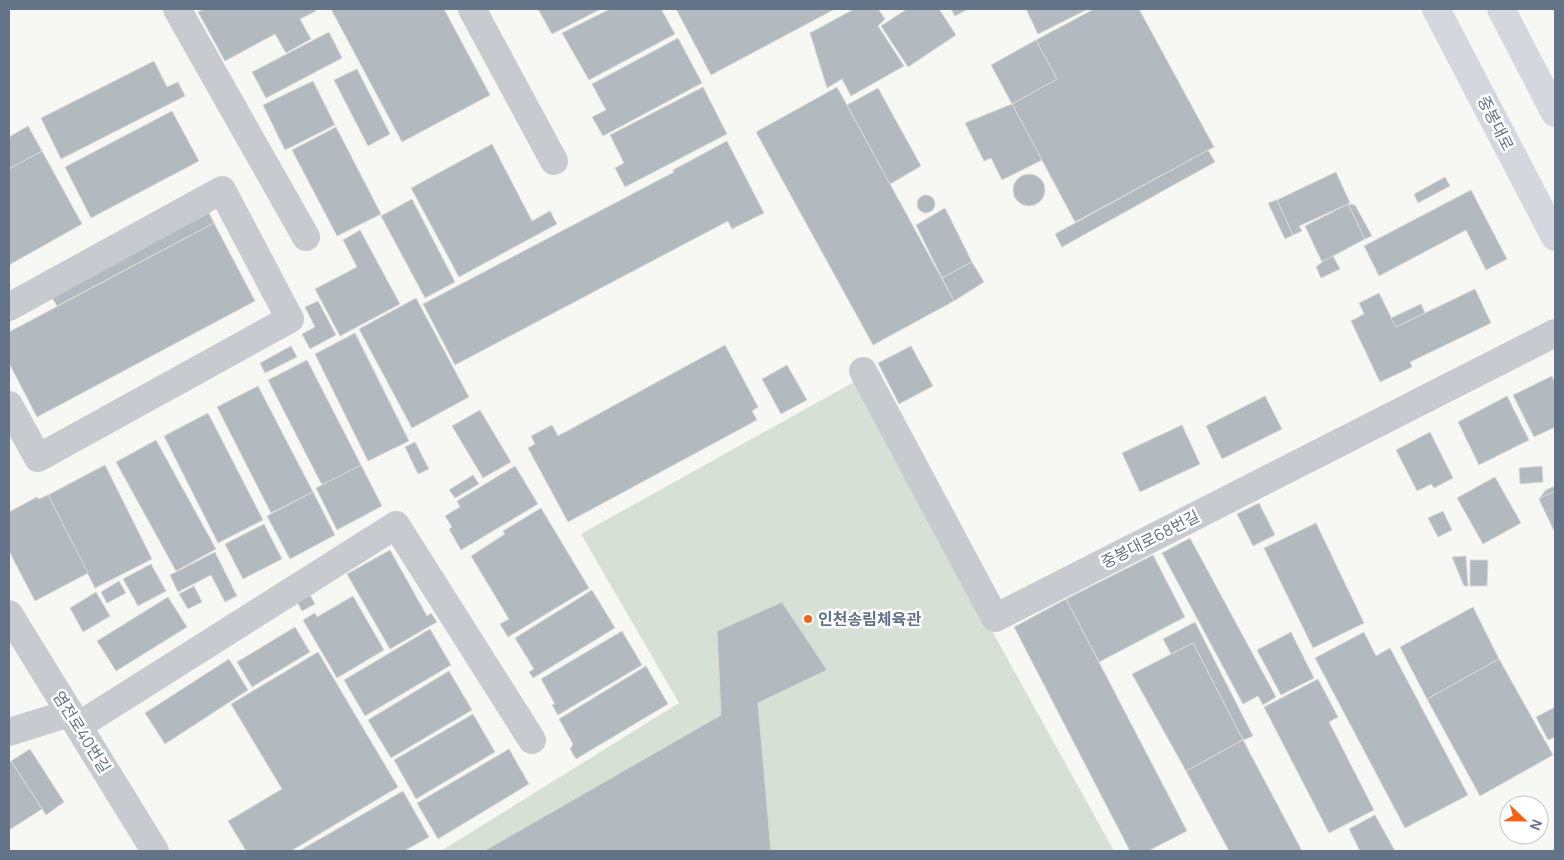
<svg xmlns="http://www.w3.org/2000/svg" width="1564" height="860" font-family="Manrope,'Noto Sans KR',sans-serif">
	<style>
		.green { fill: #d7e0d4 }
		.building { fill: #b2b9bf; stroke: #d9d9d6 }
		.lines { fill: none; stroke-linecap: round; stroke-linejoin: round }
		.minor { stroke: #c7cace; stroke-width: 28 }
		.major { stroke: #d4d8de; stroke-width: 28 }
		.poi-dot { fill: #f46217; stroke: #fff; stroke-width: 2 }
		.labels { text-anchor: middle; stroke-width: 5; stroke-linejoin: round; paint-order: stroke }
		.street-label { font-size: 16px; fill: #637488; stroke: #fff }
		.poi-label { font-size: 16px; font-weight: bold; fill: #637488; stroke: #fff; text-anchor: start }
	</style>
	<rect width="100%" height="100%" fill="#f7f7f4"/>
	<path class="green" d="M854 382 1114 851H441L679 703 581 534Z"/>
	<g class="building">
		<path d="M205 9H315L316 11 300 19 311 39 286 53 275 34 225 61 198 12Z"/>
		<path d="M331 9H444L490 95 402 142Z"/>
		<path d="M538 9H601L552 34Z"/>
		<path d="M610 9H661L675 34 589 80 562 33Z"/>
		<path d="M676 9H835L711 75Z"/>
		<path d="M854 9H878L885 19 878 26 904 66 851 96 842 79 827 88 810 33Z"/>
		<path d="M907 9H939L956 35 908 67 881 26Z"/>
		<path d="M951 9H968L955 16Z"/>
		<path d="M1026 9H1088L1038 34Z"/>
		<path d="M1094 9H1139L1214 147 1075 222 1012 104 1057 79 1036 40Z"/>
		<path d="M329 32 342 58 266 98 252 72Z"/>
		<path d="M678 38 702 83 603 136 592 117 606 110 592 84Z"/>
		<path d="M1036 40 1057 79 1012 104 991 65Z"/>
		<path d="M154 61 167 87 178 82 185 96 61 159 41 118Z"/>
		<path d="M357 69 390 134 368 146 334 80Z"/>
		<path d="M313 81 335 125 285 150 263 105Z"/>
		<path d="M703 87 727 134 625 187 615 168 624 163 610 135Z"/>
		<path d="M837 87 954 301 873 345 756 132Z"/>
		<path d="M878 88 921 166 890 184 847 105Z"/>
		<path d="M1012 104 1042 160 1002 180 991 158 984 161 965 123Z"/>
		<path d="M172 111 199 161 91 218 65 167Z"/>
		<path d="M28 126 42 151 9 169V137Z"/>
		<path d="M336 127 381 214 337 236 292 150Z"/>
		<path d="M727 141 764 213 732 229 728 221 455 365 423 304 674 172 673 170Z"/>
		<path d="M492 144 532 221 550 211 557 224 459 277 411 188Z"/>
		<path d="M1208 150 1215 162 1062 247 1055 234Z"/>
		<path d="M42 151 82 224 9 265V169Z"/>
		<path d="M1336 172 1350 203 1299 226 1302 231 1293 235 1277 200Z"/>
		<circle cx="1029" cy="190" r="16"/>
		<path d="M1445 177 1450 186 1418 203 1414 194Z"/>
		<path d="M1471 190 1507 259 1486 270 1466 230 1379 276 1364 246Z"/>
		<circle cx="926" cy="204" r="9"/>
		<path d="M412 199 455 282 425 298 381 216Z"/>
		<path d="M1277 200 1293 235 1285 239 1268 203Z"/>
		<path d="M1348 204 1365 239 1322 262 1305 226Z"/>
		<path d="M1348 204 1355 205 1372 236 1365 239Z"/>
		<path d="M945 208 972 262 942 278 916 225Z"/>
		<path d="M209 213 214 223 57 306 51 296Z"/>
		<path d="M214 223 255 301 37 417 9 363V332Z"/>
		<path d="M360 230 400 304 340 336 315 289 357 267 343 240Z"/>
		<path d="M1333 256 1340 269 1321 278 1316 267 1322 262Z"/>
		<path d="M972 262 984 282 954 301 942 278Z"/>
		<path d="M1475 289 1491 323 1410 362 1412 367 1380 382 1351 321 1364 314 1359 303 1379 293 1396 327Z"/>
		<path d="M416 298 469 397 412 428 359 329Z"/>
		<path d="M318 301 336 335 310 349 302 334 315 327 305 307Z"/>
		<path d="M1421 304 1425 313 1396 327 1391 318Z"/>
		<path d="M355 333 409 441 368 461 315 354Z"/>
		<path d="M725 345 758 407 752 411 757 420 568 522 528 448 535 444 531 436 552 425 558 436Z"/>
		<path d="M291 346 297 357 265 373 260 363Z"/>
		<path d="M911 346 933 386 899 404 878 363Z"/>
		<path d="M307 360 361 465 322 485 268 380Z"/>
		<path d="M787 365 807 400 781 414 762 379Z"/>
		<path d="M1552 376 1555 383V427L1534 437 1513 395Z"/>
		<path d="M258 386 313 492 271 513 217 407Z"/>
		<path d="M1265 396 1282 429 1222 459 1206 426Z"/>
		<path d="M1507 396 1529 440 1479 465 1458 422Z"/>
		<path d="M480 410 511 462 483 478 452 426Z"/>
		<path d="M208 413 263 520 218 543 164 436Z"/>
		<path d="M1182 425 1200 464 1140 492 1122 453Z"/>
		<path d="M1430 432 1453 478 1434 488 1431 484 1417 491 1396 450Z"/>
		<path d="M156 440 216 549 176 571 116 462Z"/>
		<path d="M415 442 429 469 418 474 405 447Z"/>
		<path d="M105 465 152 559 95 588 48 495Z"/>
		<path d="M361 465 382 506 337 530 316 488Z"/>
		<path d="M515 466 538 504 461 550 449 529 452 527 445 516 460 507 457 501Z"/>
		<path d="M1542 466 1543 482 1520 484 1519 468Z"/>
		<path d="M473 475 479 484 455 498 449 490Z"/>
		<path d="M1495 477 1521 523 1483 544 1457 498Z"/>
		<path d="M1555 486V491L1539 499 1546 490Z"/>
		<path d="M1555 491V533L1539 499Z"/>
		<path d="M313 492 335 535 290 559 267 516Z"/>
		<path d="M48 495 88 573 35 601 9 551V512L37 497 39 499Z"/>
		<path d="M1259 503 1275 535 1253 546 1237 514Z"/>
		<path d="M541 508 589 588 508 637 500 624 509 619 471 556 505 534 503 531Z"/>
		<path d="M1443 511 1452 530 1438 537 1428 518Z"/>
		<path d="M1316 523 1364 623 1313 648 1264 548Z"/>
		<path d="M264 524 282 559 243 579 225 544Z"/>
		<path d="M1190 538 1276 697 1263 705 1258 696 1243 704 1162 553Z"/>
		<path d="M390 550 427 616 431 613 437 622 390 649 347 574Z"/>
		<path d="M215 552 237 596 225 602 211 575 178 592 170 575Z"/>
		<path d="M1153 555 1185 617 1099 662 1066 599Z"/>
		<path d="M1466 556 1468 586H1464L1452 557Z"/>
		<path d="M1470 560H1488L1487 586H1470Z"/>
		<path d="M151 564 166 591 138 606 123 579Z"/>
		<path d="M119 581 126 593 107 603 101 592Z"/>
		<path d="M194 586 202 602 188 609 179 594Z"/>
		<path d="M592 590 615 628 533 678 529 672 534 669 515 638Z"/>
		<path d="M96 592 110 616 83 632 70 608Z"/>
		<path d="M310 595 315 604 302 611 297 602Z"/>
		<path d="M353 596 384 650 337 678 303 620 315 613 317 617Z"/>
		<path d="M168 597 187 627 116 671 97 641Z"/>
		<path d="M1066 599 1187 831 1148 851H1130L1014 627Z"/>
		<path d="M782 602 827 670 758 703 771 851H484L721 715 717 631Z"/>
		<path d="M1473 607 1499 659 1427 699 1400 647Z"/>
		<path d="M1195 622 1253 736 1243 740 1193 643 1171 654 1163 639Z"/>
		<path d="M295 627 310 652 252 687 237 662Z"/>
		<path d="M430 629 451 665 365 716 344 680Z"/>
		<path d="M622 631 642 665 558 715 552 705 555 704 541 679Z"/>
		<path d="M1291 632 1314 678 1281 695 1257 650Z"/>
		<path d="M1364 632 1376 656 1390 648 1468 795 1405 828 1315 658Z"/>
		<path d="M1193 643 1243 740 1186 771 1132 674Z"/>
		<path d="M318 652 398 787 291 851H246L228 821 282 789 231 704Z"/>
		<path d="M229 659 248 690 165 744 145 713Z"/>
		<path d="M1499 659 1553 755 1480 796 1427 699Z"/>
		<path d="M646 666 668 704 576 759 570 749 573 744 559 719Z"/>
		<path d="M449 671 472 710 391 758 368 720Z"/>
		<path d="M1318 679 1338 717 1329 722 1374 810 1329 833 1264 707Z"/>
		<path d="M1555 707V737L1548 740 1536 717Z"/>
		<path d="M473 714 495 752 416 799 394 760Z"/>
		<path d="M1243 740 1302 851H1229L1186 771Z"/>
		<path d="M30 749 64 802 46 815 11 761Z"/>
		<path d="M509 749 529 784 438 839 417 803Z"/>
		<path d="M11 761 42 809 9 830V763Z"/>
		<path d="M403 791 429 837 404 851H299Z"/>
		<path d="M1375 815 1395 851H1360L1349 829Z"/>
	</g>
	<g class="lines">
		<g class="minor">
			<path d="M177 9 306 237"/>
			<path d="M472 9 554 161"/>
			<path d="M9 307 222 190 290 319 38 458 9 405"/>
			<path d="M863 371 995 618 1555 333"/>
			<path d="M9 614 155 851"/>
			<path d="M78 726 396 525 532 740"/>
			<path d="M9 732 70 713"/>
		</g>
		<g class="major">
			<path d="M1436 9 1555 237"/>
			<path d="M1501 9 1555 113"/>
		</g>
	</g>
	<circle class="poi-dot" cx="808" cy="619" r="5"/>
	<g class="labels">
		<g class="street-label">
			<text transform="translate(1496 123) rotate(63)" y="6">중봉대로</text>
			<text transform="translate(1150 539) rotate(-27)" y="6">중봉대로68번길</text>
			<text transform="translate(82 732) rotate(58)" y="6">염전로40번길</text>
		</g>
		<g class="poi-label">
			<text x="818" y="625">인천송림체육관</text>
		</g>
	</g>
	<rect width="1564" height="860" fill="none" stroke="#637488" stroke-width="20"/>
	<g transform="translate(1524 820) rotate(112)"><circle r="24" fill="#ffffff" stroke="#c1c7cf"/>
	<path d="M0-4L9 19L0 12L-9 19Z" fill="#f46217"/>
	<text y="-8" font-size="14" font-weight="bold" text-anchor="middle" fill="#637488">N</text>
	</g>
</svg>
